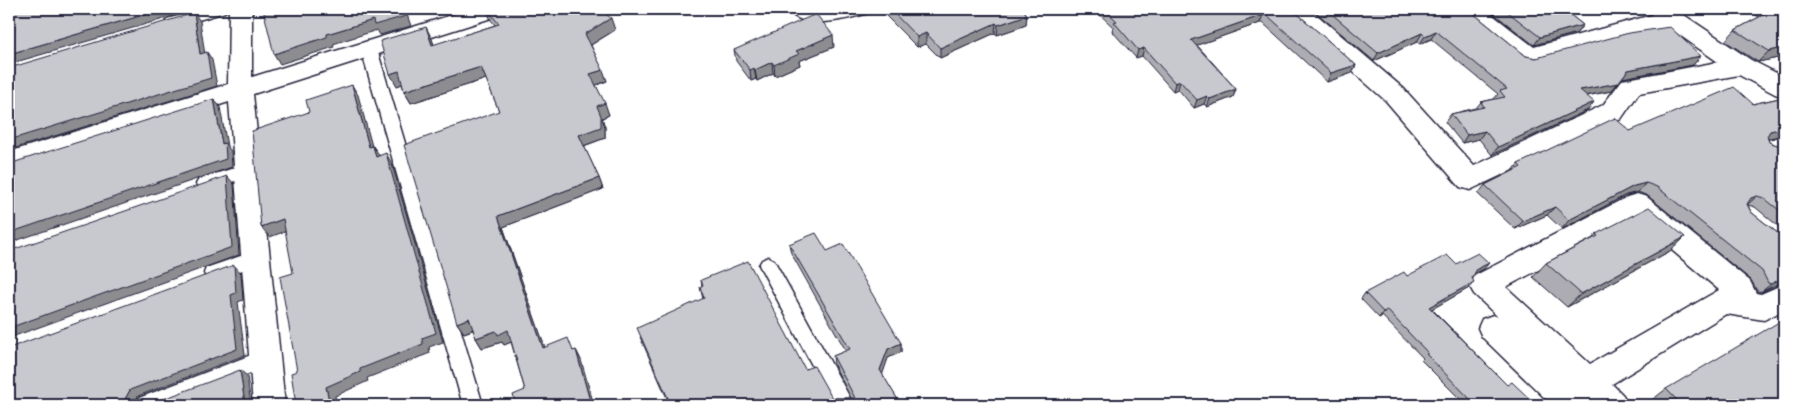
<svg xmlns="http://www.w3.org/2000/svg" width="1793" height="414" font-family="Delius,sans-serif">
	<style>
		.lines { fill: none; stroke-linecap: round; stroke-linejoin: round }
		.service-casing { stroke: #22223b; stroke-width: 3 }
		.minor-casing { stroke: #22223b; stroke-width: 3 }
		.service { fill: #fff; fill-rule: evenodd }
		.minor { fill: #fff; fill-rule: evenodd }
		.wall { fill: #acacb2; stroke: #22223b }
		.shaded-wall { fill: #8c8c91; stroke: #22223b }
		.building { fill: #c8c8cf; stroke: #22223b }
	</style>
	<rect width="100%" height="100%" fill="#fff"/>
	<filter id="ink" filterUnits="userSpaceOnUse"><feTurbulence type="fractalNoise" baseFrequency=".02" numOctaves="2"/><feDisplacementMap in="SourceGraphic" scale="10" xChannelSelector="R" yChannelSelector="G"/><feConvolveMatrix kernelMatrix="1 2 1 2 8 2 1 2 1" color-interpolation-filters="sRGB"/></filter>
	<g filter="url(#ink)">
		<g class="lines">
			<g class="service-casing">
				<g id="service">
					<path d="M204 9H227L225 12 172 28 167 27 165 23 167 19Z"/>
					<path d="M788 9H806L821 13 850 9H874L872 12C852 18 801 33 788 9Z"/>
					<path d="M369 44 374 45 377 49 483 405H463L361 49 364 45Z"/>
					<path d="M1784 136V148L1767 152 1761 150 1759 146 1761 142Z"/>
					<path d="M247 164 253 165 255 170 253 175 205 191 199 189 196 184 199 179Z"/>
					<path d="M255 251 261 253 264 258 261 263 213 281 206 278 204 273 206 268Z"/>
					<path d="M768 257 774 260 854 405H833L759 265 762 260Z"/>
					<path d="M264 350 271 353 274 359 271 365 169 405H136L139 398Z"/>
				</g>
			</g>
			<g class="minor-casing">
				<g id="minor">
					<path d="M229 9H252V77L471 9H508L504 14 253 94 285 405H253L229 102 9 172V152L228 84Z"/>
					<path d="M1206 9H1238C1231 19 1217 23 1206 19L1202 14Z"/>
					<path d="M1284 9H1310L1404 89 1474 166 1603 105 1622 80 1718 62 1668 27 1530 64 1521 62 1462 14 1459 9H1485L1534 47 1652 15 1648 9H1675L1751 60 1784 77V97L1775 94 1739 75 1639 93 1621 119 1470 190 1460 187 1386 101 1288 14Z"/>
					<path d="M1637 194 1647 197 1750 281 1756 293 1761 294 1784 284V310L1764 320 1726 314 1612 384 1623 395 1628 405H1552L1482 337 1478 328 1482 319 1493 315 1498 317 1474 294 1469 285 1474 276 1627 197ZM1635 219 1719 290 1590 364 1506 287Z"/>
				</g>
			</g>
			<use href="#service" class="service"/>
			<use href="#minor" class="minor"/>
		</g>
		<g class="wall">
			<path d="M486 9 615 30 591 45 607 81 596 85 609 115 602 118 605 127V138L584 146 599 178 603 189 503 227 545 348 574 351 576 350 581 360 525 390 511 342 504 345 502 342 482 348 476 338 473 330 464 333 457 323 499 111 486 79 411 103 404 91 402 84 397 86 432 39 434 45 495 25 491 20Z"/>
			<path d="M884 9H1023L1027 15 1026 25 997 35 995 33 940 58 926 44 917 47 884 14Z"/>
			<path d="M1094 9H1205L1207 12 1213 14H1222L1292 9 1356 65 1352 73 1327 82 1263 23H1260L1197 45 1236 89 1233 97 1207 107 1204 104 1194 108 1178 89 1173 91 1142 56 1136 58 1112 31 1113 27Z"/>
			<path d="M1312 9H1468L1526 56 1536 58 1701 56 1693 65 1622 78 1611 91 1587 96 1588 110 1492 155 1479 139 1462 143 1445 122 1451 114 1476 108 1481 102 1494 99 1498 94 1431 39 1420 44 1417 42 1374 61Z"/>
			<path d="M1488 9H1563L1583 25 1577 33 1534 45Z"/>
			<path d="M1747 9H1784V61L1783 57 1758 62 1725 41 1735 30 1759 17Z"/>
			<path d="M834 47 799 61 800 65 775 76 773 73 757 81 756 79 751 81 736 61 734 50Z"/>
			<path d="M1784 97V135L1768 139 1769 142 1777 145 1784 143V231L1755 207 1748 205 1751 212 1784 238V281L1761 292 1757 291 1751 280 1648 196 1638 192 1626 195 1562 229 1547 215 1515 229 1478 194 1485 185 1513 171 1518 164 1630 131Z"/>
			<path d="M1596 234 1685 237 1670 251 1567 307 1533 277 1546 263 1593 238Z"/>
			<path d="M789 244 827 251 901 343V352L888 358 882 374 901 405H670L640 337 703 299 700 287 702 286 701 280 805 369 832 398H851L834 365 833 356 846 351 791 253Z"/>
			<path d="M1456 264 1484 269 1475 274 1469 288 1432 309 1507 385 1536 405H1466L1421 360 1423 358 1382 316 1379 318 1361 299 1365 293 1407 276Z"/>
			<path d="M1666 389 1784 405H1658L1652 400Z"/>
		</g>
		<g class="shaded-wall">
			<path d="M164 9H198L9 64V54Z"/>
			<path d="M404 9H405L411 26 380 35 377 30 333 44 334 47 280 64 274 54 327 34 373 20Z"/>
			<path d="M194 13 200 21 206 62 200 54Z"/>
			<path d="M1027 15 1026 25 997 35 998 25Z"/>
			<path d="M1263 15 1260 23 1189 48 1191 40Z"/>
			<path d="M611 18 615 30 589 46 585 34Z"/>
			<path d="M996 23 995 33 940 58V48Z"/>
			<path d="M1583 25 1577 33 1534 45 1540 37Z"/>
			<path d="M426 27 432 39 438 57 432 45Z"/>
			<path d="M1436 31 1431 39 1420 44 1425 36Z"/>
			<path d="M926 33V44L917 47V37Z"/>
			<path d="M1422 33 1417 42 1374 61 1378 53Z"/>
			<path d="M833 35 834 47 799 61 800 65 775 76 774 65 796 51Z"/>
			<path d="M1144 48 1142 56 1136 58 1138 50Z"/>
			<path d="M1784 48V56L1783 57 1758 62 1769 51Z"/>
			<path d="M207 52 212 60 217 86 9 150V140Z"/>
			<path d="M1701 56 1693 65 1622 78 1628 70Z"/>
			<path d="M772 62 773 73 757 81 755 70Z"/>
			<path d="M1356 65 1352 73 1327 82 1331 73Z"/>
			<path d="M481 67 486 79 411 103 404 91Z"/>
			<path d="M754 68 756 79 751 81 750 70Z"/>
			<path d="M603 70 607 81 594 86 590 74Z"/>
			<path d="M399 71 405 83 397 86 390 74Z"/>
			<path d="M1180 81 1178 89 1173 91 1175 83Z"/>
			<path d="M1618 83 1611 91 1574 98 1580 90Z"/>
			<path d="M352 85 358 95 375 157 369 147Z"/>
			<path d="M1236 89 1233 97 1207 107 1210 99Z"/>
			<path d="M1207 96 1204 104 1194 108 1197 100Z"/>
			<path d="M214 99 220 107 227 146 231 151 232 167 9 243V233L222 144Z"/>
			<path d="M1594 102 1588 110 1492 155 1498 147Z"/>
			<path d="M605 103 609 115 602 118 605 127V138L583 146 579 135 597 106Z"/>
			<path d="M1784 128V135L1761 140 1770 131Z"/>
			<path d="M1485 131 1479 139 1462 143 1467 135Z"/>
			<path d="M373 146 380 156 376 157Z"/>
			<path d="M386 153 392 164 443 342 429 347 430 353 367 378 368 381 335 396 337 405H330L326 387 360 369Z"/>
			<path d="M227 176 234 184 239 255 9 338V328Z"/>
			<path d="M599 178 603 189 503 227 549 359 543 348 498 216Z"/>
			<path d="M1646 183 1638 192 1626 195 1562 229 1569 220 1634 186Z"/>
			<path d="M1757 196 1747 205 1741 207 1751 198Z"/>
			<path d="M1555 207 1547 215 1515 229 1523 221Z"/>
			<path d="M283 219 291 229 270 237 261 227Z"/>
			<path d="M1685 237 1670 251 1567 307 1581 294Z"/>
			<path d="M1489 263 1484 269 1472 275 1477 269Z"/>
			<path d="M234 265 241 273 243 300 238 302 245 355 138 396 134 405 125 399 130 390 231 295Z"/>
			<path d="M1784 277V281L1761 292 1771 284Z"/>
			<path d="M1474 282 1469 288 1425 313 1429 307Z"/>
			<path d="M1387 310 1382 316 1379 318 1383 312Z"/>
			<path d="M469 318 476 328 464 333 457 323Z"/>
			<path d="M508 330 514 341 504 345 502 342 482 348 476 338 496 331Z"/>
			<path d="M901 343V352L888 358 881 379 880 370 888 349Z"/>
			<path d="M576 350 581 360 594 405H591Z"/>
			<path d="M240 370 247 376 251 405H245Z"/>
		</g>
		<g class="building">
			<path d="M9 9H164L9 54Z"/>
			<path d="M263 9H404L406 16 374 25 373 20 327 34V37L274 54Z"/>
			<path d="M487 9H599L611 18 585 34 603 70 590 74 605 103 597 106 601 116V127L579 135 599 178 498 216 543 348 568 338 573 351 576 350 591 405H516L513 395 525 390 508 330 498 335 496 331 476 338 469 318 457 323 404 145 499 111 481 67 404 91 399 71 390 74 380 41 426 27 432 45 499 24Z"/>
			<path d="M890 9H1023L1027 15 998 25 996 23 940 48 926 33 917 37Z"/>
			<path d="M1104 9H1205L1207 12 1213 14H1222L1235 9H1292L1356 65 1331 73 1267 15H1263L1191 40 1236 89 1210 99 1207 96 1197 100 1180 81 1175 83 1144 48 1138 50 1114 22 1117 21Z"/>
			<path d="M1326 9H1468L1526 56 1536 58 1629 33 1670 27 1701 56 1628 70 1618 83 1580 90 1594 102 1498 147 1485 131 1467 135 1451 114 1484 107 1481 102 1505 97 1500 91 1507 89 1436 31 1425 36 1422 33 1378 53Z"/>
			<path d="M1504 9H1563L1583 25 1540 37Z"/>
			<path d="M1774 9H1784V48L1769 51 1735 30Z"/>
			<path d="M194 13 200 54 207 52 211 78 9 140V68Z"/>
			<path d="M816 14 833 35 796 51 799 54 774 65 772 62 755 70 754 68 750 70 734 50Z"/>
			<path d="M352 85 369 147 373 146 376 157 386 153 436 333 422 338 423 344 360 369V372L326 387 330 405H296L291 373 297 371 280 277 293 273 283 219 261 227 252 131 309 112 306 100Z"/>
			<path d="M1734 87 1753 104 1784 97V128L1770 131 1767 136 1769 142 1777 145 1784 143V214L1764 198 1757 196 1751 198 1747 204 1751 212 1784 238V277L1771 284 1768 283 1762 271 1657 187 1646 183 1634 186 1569 220 1555 207 1523 221 1485 185 1521 167 1518 164 1615 118 1630 131Z"/>
			<path d="M214 99 222 144 225 143 226 159 9 233V164Z"/>
			<path d="M227 176 232 247 9 328V251Z"/>
			<path d="M1649 207 1685 237 1581 294 1546 263 1598 236 1596 234Z"/>
			<path d="M816 233 827 251 843 244 901 343 888 349 880 370 901 405H671L637 328 704 298 700 287 703 285 701 280 748 261 805 369 814 366 832 398H855L833 356 850 349 789 244Z"/>
			<path d="M1478 253 1489 263 1477 269 1472 278 1474 282 1429 307 1507 385 1512 382 1536 405H1476L1426 354 1428 353 1387 310 1383 312 1365 293 1404 272 1407 276 1447 255 1456 264Z"/>
			<path d="M234 265 236 293 231 295 237 349 130 390 125 399 161 400 240 370 245 405H9V348Z"/>
			<path d="M1784 319V405H1677L1680 403 1666 389Z"/>
		</g>
	</g>
	<rect width="1793" height="414" fill="none" stroke="#fff" stroke-width="30"/>
	<rect x="15" y="15" width="1763" height="384" fill="none" stroke="#22223b" stroke-width="2" filter="url(#ink)"/>
</svg>
